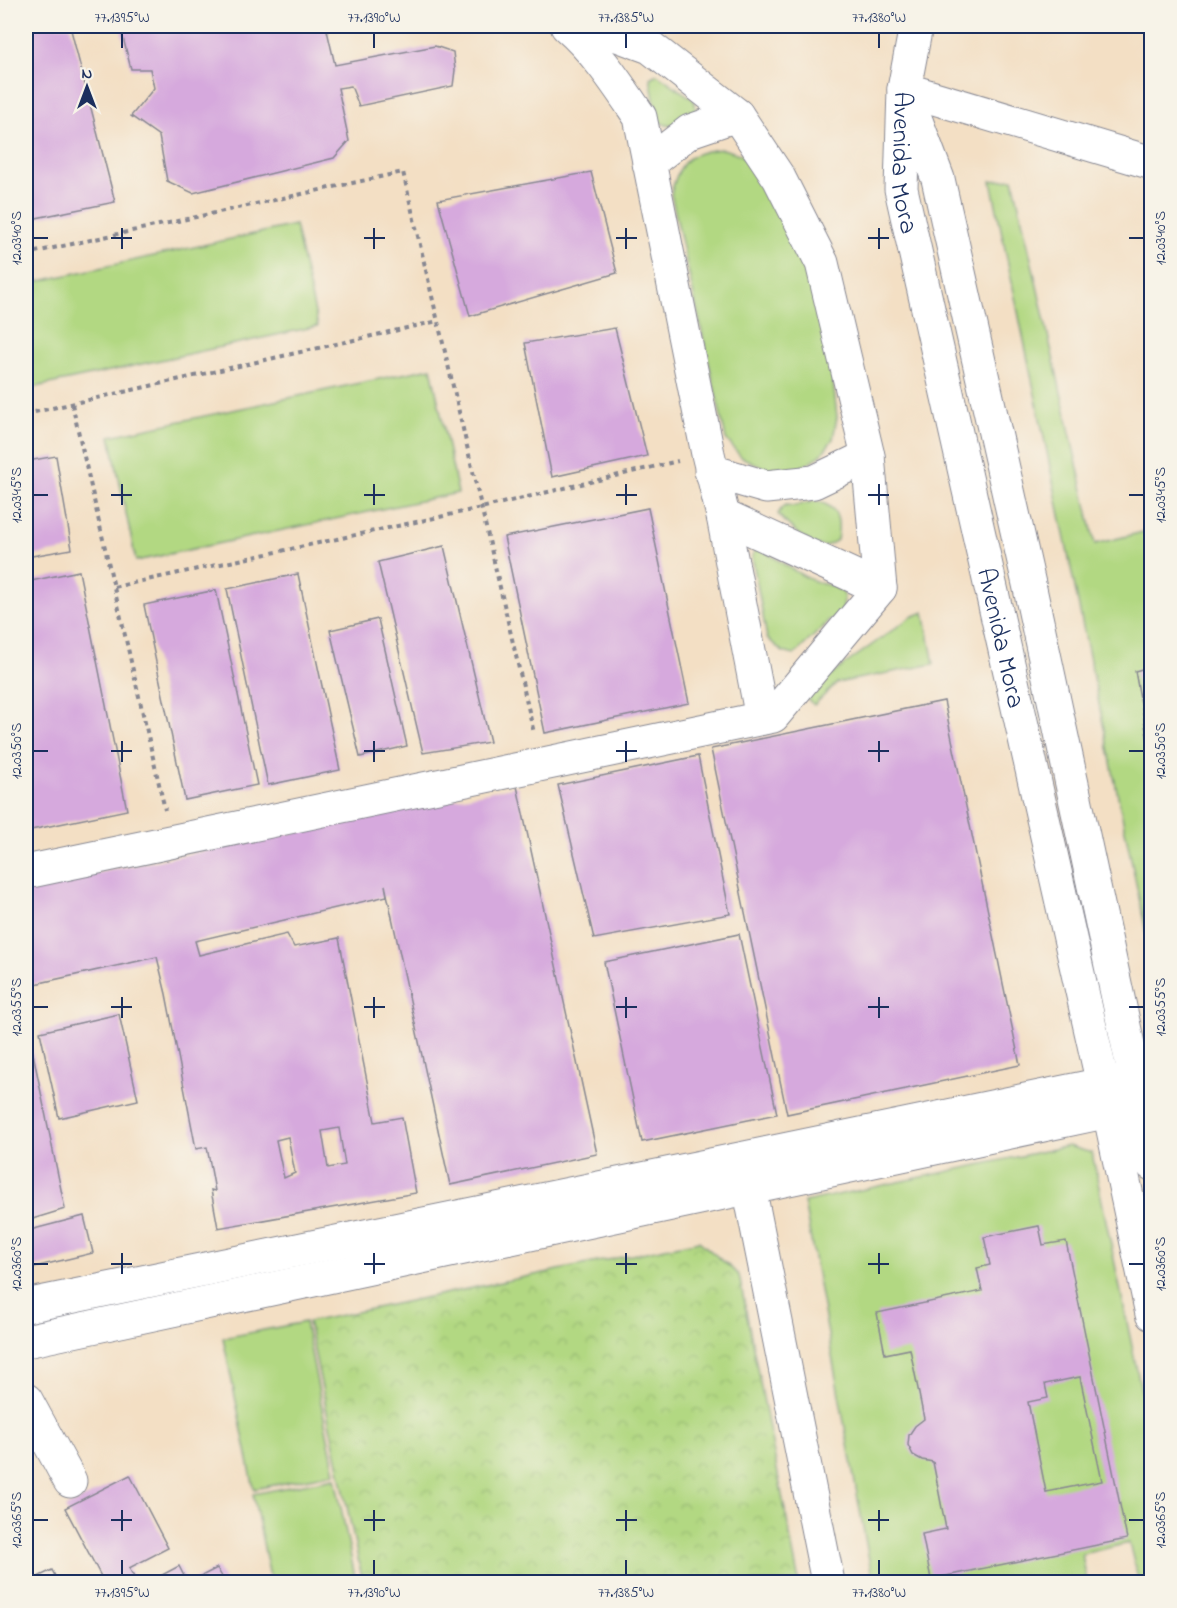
<svg xmlns="http://www.w3.org/2000/svg" width="1177" height="1608" font-family="'Indie Flower',sans-serif">
	<style>
		.grass { fill: #b2d882; stroke: #668470; stroke-width: 1.5 }
		.park { fill: url(#park-crowns); stroke: #668470; stroke-width: 1.5 }
		.building { fill: #d6a9dd; fill-rule: evenodd }
		.lines { fill: none; stroke-linecap: round; stroke-linejoin: round }
		.minor-casing { stroke: #878791; stroke-width: 35 }
		.path { stroke: #878791; stroke-width: 4; stroke-dasharray: 4.5 4.5; stroke-linecap: butt }
		.minor { stroke: #fff; stroke-width: 33 }
		.ticks { fill: none; stroke: #1b2f5e; stroke-width: 2 }
		.labels { text-anchor: middle; stroke-width: 4.5; stroke-linejoin: round; paint-order: stroke }
		.street-label { font-size: 26px; fill: #1b2f5e; stroke: #f7f3e8 }
		.neatline { fill: none; stroke: #1b2f5e; stroke-width: 2 }
		.ticks-label { font-size: 15px; text-anchor: middle; fill: #1b2f5e }
	</style>
	<defs>
		<pattern id="park-crowns" width="20" height="18" patternUnits="userSpaceOnUse" patternTransform="scale(1.5)"><rect width="20" height="18" fill="#b2d882"/><path d="M2 6a3 3 0 1 1 6 0M12 15a3 3 0 1 1 6 0" fill="none" stroke="#98ba73"/></pattern>
	</defs>
	<rect width="100%" height="100%" fill="#f7f3e8"/>
	<filter id="ink" filterUnits="userSpaceOnUse"><feTurbulence type="fractalNoise" baseFrequency=".0167" numOctaves="2"/><feDisplacementMap in="SourceGraphic" scale="12" xChannelSelector="R" yChannelSelector="G"/><feConvolveMatrix kernelMatrix="1 2 1 2 8 2 1 2 1" color-interpolation-filters="sRGB"/></filter>
	<filter id="wash" filterUnits="userSpaceOnUse"><feTurbulence type="fractalNoise" baseFrequency=".008" numOctaves="4" result="noise"/><feDisplacementMap in="SourceGraphic" scale="24" xChannelSelector="R" yChannelSelector="G"/><feGaussianBlur stdDeviation="1.35" result="paint"/><feColorMatrix in="noise" values="0 0 0 0 0 0 0 0 0 0 0 0 0 0 0 0 0 1.4 0 .05"/><feComposite in="paint" operator="in"/></filter>
	<g filter="url(#wash)">
		<rect width="100%" height="100%" fill="#f3dfc4"/>
		<g class="grass">
			<path d="M657 74 694 100 696 110C689 122 670 132 658 120L650 78Z"/>
			<path d="M723 149 742 155 790 228 821 306 831 363 837 417 833 439 820 456 798 469 775 473 741 457 726 439 671 194C679 161 689 151 723 149Z"/>
			<path d="M1013 179 1095 544 1151 530V956L991 181Z"/>
			<path d="M295 225 318 326 26 389V284Z"/>
			<path d="M431 368 458 493 136 561 110 436Z"/>
			<path d="M815 501C837 505 841 518 837 540 832 543 827 547 820 546 808 544 785 523 778 514L782 508 786 505 794 506Z"/>
			<path d="M761 549C778 560 795 573 814 581 828 587 832 582 844 594L843 611 829 621 794 655 783 652 767 638 752 556 755 551Z"/>
			<path d="M924 612 934 664 837 683 814 705 805 697 844 665 911 617Z"/>
			<path d="M1068 1146 1092 1153 1151 1438V1582H1139L1129 1543 1082 1554 1087 1582H873L804 1202Z"/>
			<path d="M305 1322 335 1473 254 1489 223 1338Z"/>
			<path d="M335 1478 356 1582H271L253 1494Z"/>
		</g>
		<path class="park" d="M699 1241 739 1275 799 1582H363L308 1322Z"/>
		<g id="blocks">
			<g class="building">
				<path d="M26 26H70L115 202 26 220Z"/>
				<path d="M120 26H326L335 65 435 46 453 52 455 70 453 86 359 106 351 86 338 88 349 141 334 158 193 193 167 181 159 136 131 116 154 88 150 69H131Z"/>
				<path d="M591 172 617 273 470 316 438 200Z"/>
				<path d="M615 328 647 456 552 477 525 343Z"/>
				<path d="M26 454H27L28 461 56 456 72 549 26 557Z"/>
				<path d="M648 508 689 703 545 733 504 537Z"/>
				<path d="M444 546 490 742 423 753 378 562Z"/>
				<path d="M79 571 127 810 26 831V582Z"/>
				<path d="M298 574 340 770 268 785 227 589Z"/>
				<path d="M216 590 257 785 185 800 144 605Z"/>
				<path d="M378 619 407 746 360 757 330 630Z"/>
				<path d="M1152 666V740L1148 741 1135 671Z"/>
				<path d="M944 701 1020 1065 787 1114 711 749Z"/>
				<path d="M698 756 730 914 594 939 558 785Z"/>
				<path d="M517 786 597 1154 450 1185 385 885 387 896 195 941 199 955 287 934 294 947 339 938 375 1122 402 1117 416 1193 218 1228 211 1190 215 1191 207 1147 196 1149 166 994 157 957 26 986V888ZM339 1128 345 1165 328 1168 322 1131ZM288 1137 295 1173 284 1178 276 1140Z"/>
				<path d="M739 934 777 1114 642 1142 604 962Z"/>
				<path d="M119 1014 138 1100 59 1118 40 1032Z"/>
				<path d="M30 1039 65 1209 26 1221V1040Z"/>
				<path d="M84 1216 93 1253 26 1269V1231Z"/>
				<path d="M1039 1226 1043 1245 1066 1241 1127 1539 931 1579 922 1534 946 1529 933 1462 922 1460 913 1455 908 1445 909 1435 915 1426 924 1419 910 1349 885 1354 877 1313 982 1291 977 1268 990 1265 984 1237ZM1080 1377 1102 1481 1046 1492 1028 1402 1048 1398 1045 1384Z"/>
				<path d="M130 1475 168 1548 129 1568 135 1579 129 1582H104L65 1508Z"/>
				<path d="M179 1566 187 1582H149Z"/>
				<path d="M217 1568 225 1582H190Z"/>
				<path d="M52 1570 58 1582H28Z"/>
			</g>
		</g>
	</g>
	<g filter="url(#ink)">
		<use href="#blocks" fill-opacity="0" stroke="#878791" stroke-width="1.5"/>
		<g class="lines">
			<g class="minor-casing">
				<g id="minor">
					<path d="M567 26C597 52 618 85 640 117L708 454 723 516 762 718"/>
					<path id="s1" d="M916 26 904 89 901 189 1109 1111 1152 1314"/>
					<path d="M904 89 1152 163"/>
					<path d="M909 102 938 179 1029 584 1135 1077 1152 1164"/>
					<path d="M649 163 690 131 737 115"/>
					<path d="M711 471 766 487 814 482 868 456"/>
					<path d="M723 516 880 588"/>
					<path d="M26 872 773 716 880 588 868 456 822 263 779 178 737 115 650 47 593 26"/>
					<path d="M749 1187 828 1582"/>
					<path d="M26 1306 1152 1074"/>
					<path d="M26 1341 1109 1111 1152 1104"/>
					<path d="M26 1400 70 1481"/>
				</g>
			</g>
			<g class="path">
				<path d="M26 254 403 172 534 733"/>
				<path d="M72 404 165 810"/>
				<path d="M26 414 438 321"/>
				<path d="M114 587 481 508 678 461"/>
			</g>
			<use href="#minor" class="minor"/>
		</g>
	</g>
	<path class="ticks" d="M122 33V48M374 33V48M626 33V48M879 33V48M122 228V249M374 228V249M626 228V249M879 228V249M33 238H48M111 238H132M364 238H385M616 238H637M868 238H889M1129 238H1144M122 484V505M374 484V505M626 484V505M879 484V505M33 495H48M111 495H132M364 495H385M616 495H637M868 495H889M1129 495H1144M122 741V762M374 741V762M626 741V762M879 741V762M33 751H48M111 751H132M364 751H385M616 751H637M868 751H889M1129 751H1144M122 997V1018M374 997V1018M626 997V1018M879 997V1018M33 1007H48M111 1007H132M364 1007H385M616 1007H637M868 1007H889M1129 1007H1144M122 1253V1274M374 1253V1274M626 1253V1274M879 1253V1274M33 1264H48M111 1264H132M364 1264H385M616 1264H637M868 1264H889M1129 1264H1144M122 1510V1531M374 1510V1531M626 1510V1531M879 1510V1531M33 1520H48M111 1520H132M364 1520H385M616 1520H637M868 1520H889M1129 1520H1144M122 1560V1575M374 1560V1575M626 1560V1575M879 1560V1575"/>
	<g class="labels">
		<g class="street-label">
			<text dy="9" stroke="none"><textPath href="#s1" startOffset="138">Avenida Mora</textPath></text>
			<text dy="9" stroke="none"><textPath href="#s1" startOffset="624">Avenida Mora</textPath></text>
		</g>
	</g>
	<rect width="1177" height="1608" fill="none" stroke="#f7f3e8" stroke-width="66"/>
	<g transform="translate(87 87)" stroke="#f7f3e8" stroke-width="4.5" paint-order="stroke">
	<path d="M0-4.5L10 22L0 15L-10 22Z" fill="#1b2f5e"/>
	<text y="-9" font-size="16" font-weight="bold" text-anchor="middle" fill="#1b2f5e">N</text>
	</g>
	<rect x="33" y="33" width="1111" height="1542" class="neatline"/>
	<g class="ticks-label">
		<text x="122" y="22">77.1395°W</text>
		<text x="374" y="22">77.1390°W</text>
		<text x="626" y="22">77.1385°W</text>
		<text x="879" y="22">77.1380°W</text>
		<text transform="translate(16 238) rotate(-90)" y="5">12.0340°S</text>
		<text transform="translate(1160 238) rotate(-90)" y="5">12.0340°S</text>
		<text transform="translate(16 495) rotate(-90)" y="5">12.0345°S</text>
		<text transform="translate(1160 495) rotate(-90)" y="5">12.0345°S</text>
		<text transform="translate(16 751) rotate(-90)" y="5">12.0350°S</text>
		<text transform="translate(1160 751) rotate(-90)" y="5">12.0350°S</text>
		<text transform="translate(16 1007) rotate(-90)" y="5">12.0355°S</text>
		<text transform="translate(1160 1007) rotate(-90)" y="5">12.0355°S</text>
		<text transform="translate(16 1264) rotate(-90)" y="5">12.0360°S</text>
		<text transform="translate(1160 1264) rotate(-90)" y="5">12.0360°S</text>
		<text transform="translate(16 1520) rotate(-90)" y="5">12.0365°S</text>
		<text transform="translate(1160 1520) rotate(-90)" y="5">12.0365°S</text>
		<text x="122" y="1597">77.1395°W</text>
		<text x="374" y="1597">77.1390°W</text>
		<text x="626" y="1597">77.1385°W</text>
		<text x="879" y="1597">77.1380°W</text>
	</g>
</svg>
